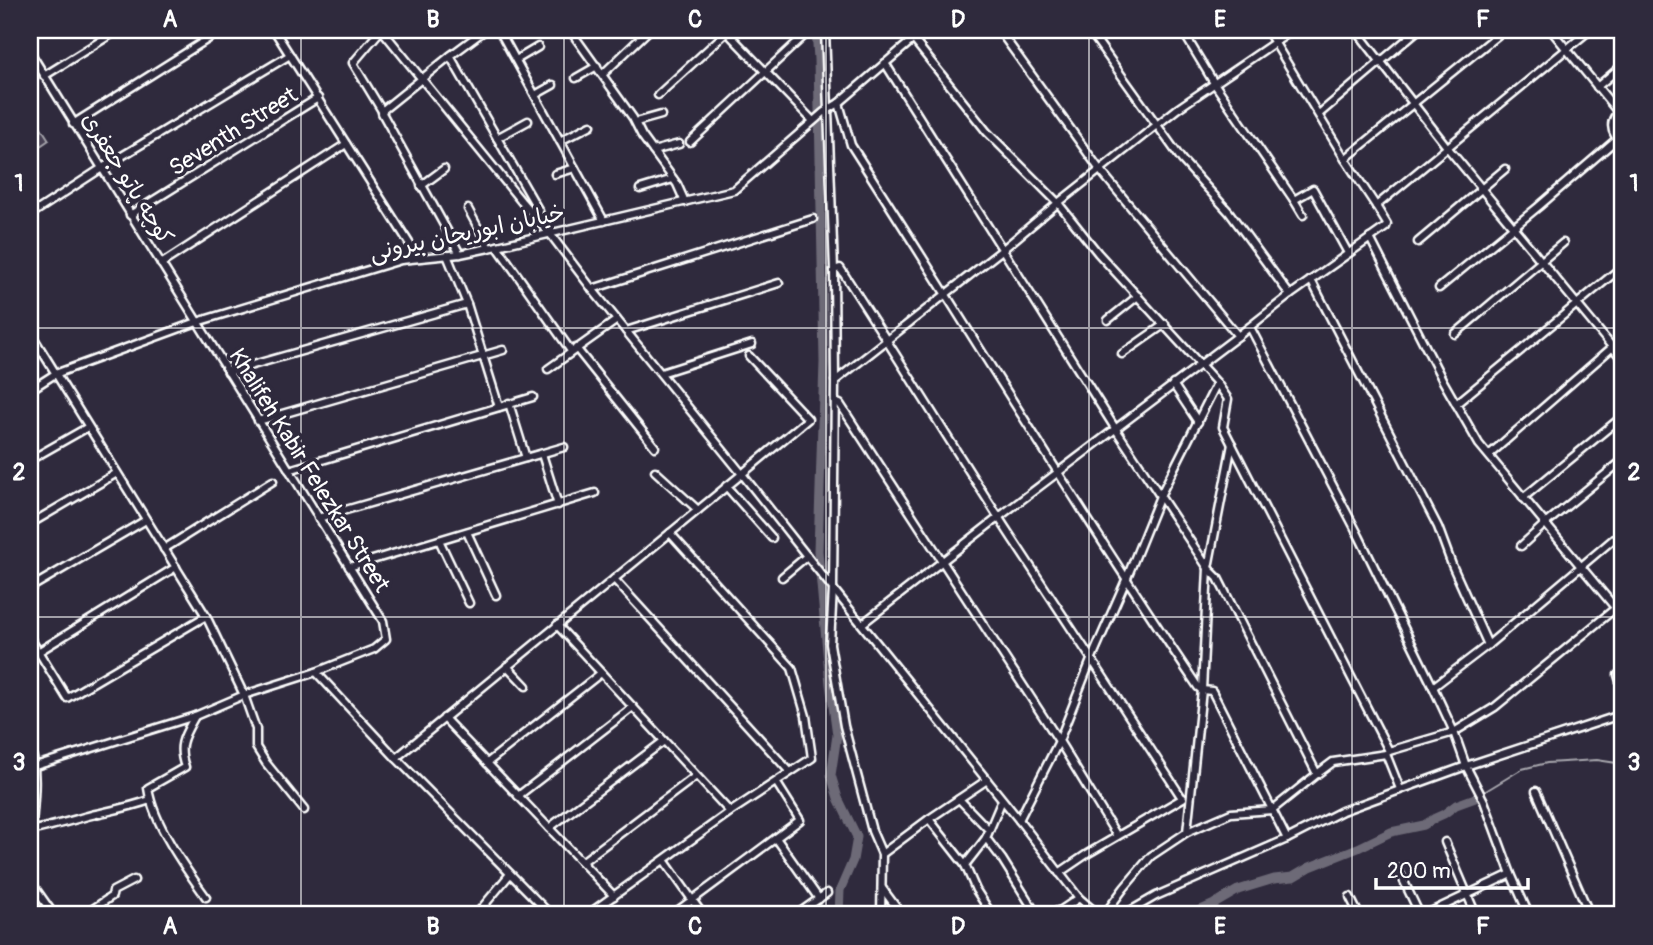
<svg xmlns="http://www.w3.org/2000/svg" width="1653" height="945" font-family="Pangolin,'Playpen Sans Arabic',sans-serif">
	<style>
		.green { fill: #464152; stroke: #a2a0a8; stroke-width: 2 }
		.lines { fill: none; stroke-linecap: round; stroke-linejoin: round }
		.stream { stroke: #a7a6ad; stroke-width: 2 }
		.river { stroke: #6d6a77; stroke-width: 9 }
		.minor-casing { stroke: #fff; stroke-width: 11 }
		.highway-casing { stroke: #fff; stroke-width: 14 }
		.minor { stroke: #2f2a3d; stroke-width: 6 }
		.highway { stroke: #2f2a3d; stroke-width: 9 }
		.grid { fill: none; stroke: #fff; stroke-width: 2; stroke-opacity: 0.55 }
		.labels { text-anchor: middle; stroke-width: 7; stroke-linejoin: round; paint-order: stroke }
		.street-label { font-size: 23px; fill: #fff; stroke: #2f2a3d }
		.neatline { fill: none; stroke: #fff; stroke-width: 2.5 }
		.grid-label { font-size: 23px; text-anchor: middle; font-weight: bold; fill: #fff }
	</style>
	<rect width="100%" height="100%" fill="#2f2a3d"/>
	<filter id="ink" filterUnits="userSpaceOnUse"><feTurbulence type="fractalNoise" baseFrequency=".0143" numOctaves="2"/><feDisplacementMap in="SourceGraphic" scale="14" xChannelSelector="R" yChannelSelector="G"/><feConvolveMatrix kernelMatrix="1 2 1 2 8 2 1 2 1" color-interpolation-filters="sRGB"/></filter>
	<g filter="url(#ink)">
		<path class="green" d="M30 110 49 140 30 153Z"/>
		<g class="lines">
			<path class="stream" d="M1484 792 1522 769 1547 763 1597 760 1623 764"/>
			<g class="river">
				<path d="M816 30 818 59 824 362 818 551 830 684 837 735 831 775 838 798 857 837 853 860 840 890 839 915"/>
				<path d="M1189 915 1214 904 1238 890 1274 879 1293 877 1310 867 1358 848 1391 832 1424 825 1435 818 1444 814 1456 805 1478 797"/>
			</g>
			<g class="minor-casing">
				<g id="minor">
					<path d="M274 30 418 257"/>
					<path d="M381 30 353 63 382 111"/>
					<path d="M382 30 521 201 551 235 592 289 742 474 396 758"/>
					<path d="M499 30 604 221"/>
					<path d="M570 30 633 118 642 136 677 184 685 202"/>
					<path d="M725 30 813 121"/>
					<path d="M825 30 834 270 835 381 833 588 830 644 844 726 872 831 882 854 881 915"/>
					<path d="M999 30 1100 170 1238 336"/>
					<path d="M1089 30 1182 160 1229 212 1290 295"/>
					<path d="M1182 30 1214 83 1294 200 1303 215"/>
					<path d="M1267 30 1345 159 1376 206"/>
					<path d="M1356 30 1447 147 1623 360"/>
					<path d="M1551 30 1618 112"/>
					<path d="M913 39 987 132 1058 203 1098 253 1217 383 1228 399 1223 427 1389 751 1386 754 1400 789"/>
					<path d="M30 52 383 621 386 639 374 649 316 672"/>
					<path d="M450 56 539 211 535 215"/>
					<path d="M516 60 538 47"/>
					<path d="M885 63 1115 428 1208 568 1218 578 1317 774 1333 762 1386 754"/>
					<path d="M603 74 649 30"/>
					<path d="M44 76 118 30"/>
					<path d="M576 78 597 66"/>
					<path d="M1597 87 1623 65"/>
					<path d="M535 95 553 85"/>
					<path d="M658 95 729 30"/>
					<path d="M839 103 851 145C967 326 1078 509 1198 687L1202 690 1212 691 1287 839"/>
					<path d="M1623 109C1608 118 1609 134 1623 143"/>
					<path d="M1319 114 1418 30"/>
					<path d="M636 122 661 115"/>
					<path d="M73 124 222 30"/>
					<path d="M497 138 528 121"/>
					<path d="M560 141 591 125"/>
					<path d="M690 142 806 34"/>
					<path d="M653 151 679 144"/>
					<path d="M1345 159 1504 30"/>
					<path d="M555 174 575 168"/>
					<path d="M421 186 444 169"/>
					<path d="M640 189 673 179"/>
					<path d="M1294 200 1313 189 1348 253"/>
					<path d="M468 209 489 248"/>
					<path d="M30 215 102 168 290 55"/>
					<path d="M130 215 318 98"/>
					<path d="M1370 238 1443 381 1479 444 1623 617"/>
					<path d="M1418 242 1505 169"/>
					<path d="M497 246 571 351"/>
					<path d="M460 254 382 113 383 110 450 56 485 30"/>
					<path d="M447 255 467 304 499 407"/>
					<path d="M161 264 346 144"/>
					<path d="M834 270 840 268C897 355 951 444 1008 532 1066 621 1125 709 1182 798"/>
					<path d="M1311 280 1438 527 1452 565 1488 645"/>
					<path d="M1439 288 1538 207 1617 139"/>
					<path d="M592 289 813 219"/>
					<path d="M1108 320 1138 296"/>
					<path d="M1250 327 1359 536 1433 687 1454 732 1466 766 1484 801 1511 874 1529 915"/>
					<path d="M626 331 779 283"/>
					<path d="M30 332 206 616 244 695 256 729V747L266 763 304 810"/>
					<path d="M1455 334 1563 243"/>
					<path d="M576 348 655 447"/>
					<path d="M1122 354 1165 324"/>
					<path d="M749 356 808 419 742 474 814 565 1019 820 1079 898 1099 915"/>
					<path d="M548 369 617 320"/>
					<path d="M228 372 467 304"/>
					<path d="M661 373 752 344"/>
					<path d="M835 381 1002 250 1058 203 1177 109 1293 30"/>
					<path d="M1173 384 1198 422"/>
					<path d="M30 390 55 374 197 322 401 260 460 254 489 248 734 190 824 112 839 103 924 30"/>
					<path d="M835 402 840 404 1059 741 1117 836"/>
					<path d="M509 403 526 458"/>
					<path d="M1456 404 1623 266"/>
					<path d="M258 421 503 350"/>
					<path d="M542 454 558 505"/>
					<path d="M1489 455 1623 338"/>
					<path d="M30 460 88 427"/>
					<path d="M289 470 533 397"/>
					<path d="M655 471 698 510"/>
					<path d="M726 486 772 538"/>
					<path d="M1523 498 1623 416"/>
					<path d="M318 518 564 447"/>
					<path d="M30 524 117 473"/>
					<path d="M467 532 496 595"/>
					<path d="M439 540 469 603"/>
					<path d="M1521 546 1545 524 1623 460"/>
					<path d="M164 549 273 481"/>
					<path d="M349 567 595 493"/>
					<path d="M782 577 807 556"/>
					<path d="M614 579 790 772"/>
					<path d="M30 588 146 520"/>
					<path d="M862 624 999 517 1238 336 1290 295 1386 227 1387 224 1376 206 1590 30"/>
					<path d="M557 625 730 812"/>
					<path d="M30 638 67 698 206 616"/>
					<path d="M38 652 176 567"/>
					<path d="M507 666 526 686"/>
					<path d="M1623 671 1618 675 1623 692"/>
					<path d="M1433 687 1488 645 1623 531"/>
					<path d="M195 716C184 736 177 745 185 767L148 788C153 823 185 868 206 897"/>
					<path d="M444 718 614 896"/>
					<path d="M1389 751 1454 732 1495 707 1623 602"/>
					<path d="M487 763 601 673"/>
					<path d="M32 767 195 716 244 695 316 672 396 758 551 915"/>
					<path d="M1536 791 1590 915"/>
					<path d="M518 796 633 707"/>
					<path d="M959 799 989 830"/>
					<path d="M929 819 965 865 976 890 992 915"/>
					<path d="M1019 820 1059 741 1091 660 1126 580 1160 496 1217 383"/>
					<path d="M549 828 664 741"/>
					<path d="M30 831C49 827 66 822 84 817 107 811 128 808 150 800"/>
					<path d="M1187 832 1231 813 1272 810 1317 774"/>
					<path d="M776 838 819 899"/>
					<path d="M986 838 1002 859 1037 915"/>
					<path d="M1445 842 1476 915"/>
					<path d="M882 854 929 819 987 780"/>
					<path d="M664 860 703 915"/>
					<path d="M582 862 696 776"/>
					<path d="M965 865 986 838 1002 800"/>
					<path d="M1398 869 1420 915"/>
					<path d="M1059 873 1087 854 1183 798"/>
					<path d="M30 881 54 915"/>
					<path d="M882 888 902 915"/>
					<path d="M1350 897 1359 915"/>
					<path d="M84 915 112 896 113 891 134 880"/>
					<path d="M476 915 510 874"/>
					<path d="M530 915 541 905"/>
					<path d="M587 915 730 812 812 758 806 716 792 668 670 533"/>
					<path d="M672 915 800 820 776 782"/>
					<path d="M796 915 827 893"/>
					<path d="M1044 915 1061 910 1079 898"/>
					<path d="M1104 915 1124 888 1151 856 1187 832 1202 690 1208 568 1232 444"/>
					<path d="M1123 915 1156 896 1287 839 1342 811 1466 766 1623 714"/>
					<path d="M1424 915 1511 874"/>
				</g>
			</g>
			<g class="highway-casing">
				<path id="highway" d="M30 750C36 777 32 803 30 831"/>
			</g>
			<use href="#minor" class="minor"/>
			<use href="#highway" class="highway"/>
		</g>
	</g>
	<path class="grid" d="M301 30V915M564 30V915M826 30V915M1089 30V915M1352 30V915M30 328H1623M30 617H1623"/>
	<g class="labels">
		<g class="street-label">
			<text transform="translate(233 131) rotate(-32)" y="8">Seventh Street</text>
			<text transform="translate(128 178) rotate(58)" y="8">کوچه پاتو جعفری</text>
			<text transform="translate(467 232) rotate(-12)" y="8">خیابان ابوریحان بیرونی</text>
			<text transform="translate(310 470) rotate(58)" y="8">Khalifeh Kabir Felezkar Street</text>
		</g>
	</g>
	<rect width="1653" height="945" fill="none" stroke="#2f2a3d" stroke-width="77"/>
	<path d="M1376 878v10h152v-10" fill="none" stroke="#ffffff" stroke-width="3.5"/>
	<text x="1387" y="878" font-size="21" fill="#ffffff" stroke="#2f2a3d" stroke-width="5" paint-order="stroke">200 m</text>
	<rect x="38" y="38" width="1576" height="868" class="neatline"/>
	<g class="grid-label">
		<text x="170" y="27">A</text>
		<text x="433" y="27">B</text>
		<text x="695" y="27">C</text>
		<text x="958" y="27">D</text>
		<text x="1220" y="27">E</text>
		<text x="1483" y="27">F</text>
		<text x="19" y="191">1</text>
		<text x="1634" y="191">1</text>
		<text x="19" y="480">2</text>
		<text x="1634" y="480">2</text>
		<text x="19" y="770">3</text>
		<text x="1634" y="770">3</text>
		<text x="170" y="934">A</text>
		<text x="433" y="934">B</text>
		<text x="695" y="934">C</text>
		<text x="958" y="934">D</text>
		<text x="1220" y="934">E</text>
		<text x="1483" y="934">F</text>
	</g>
</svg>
